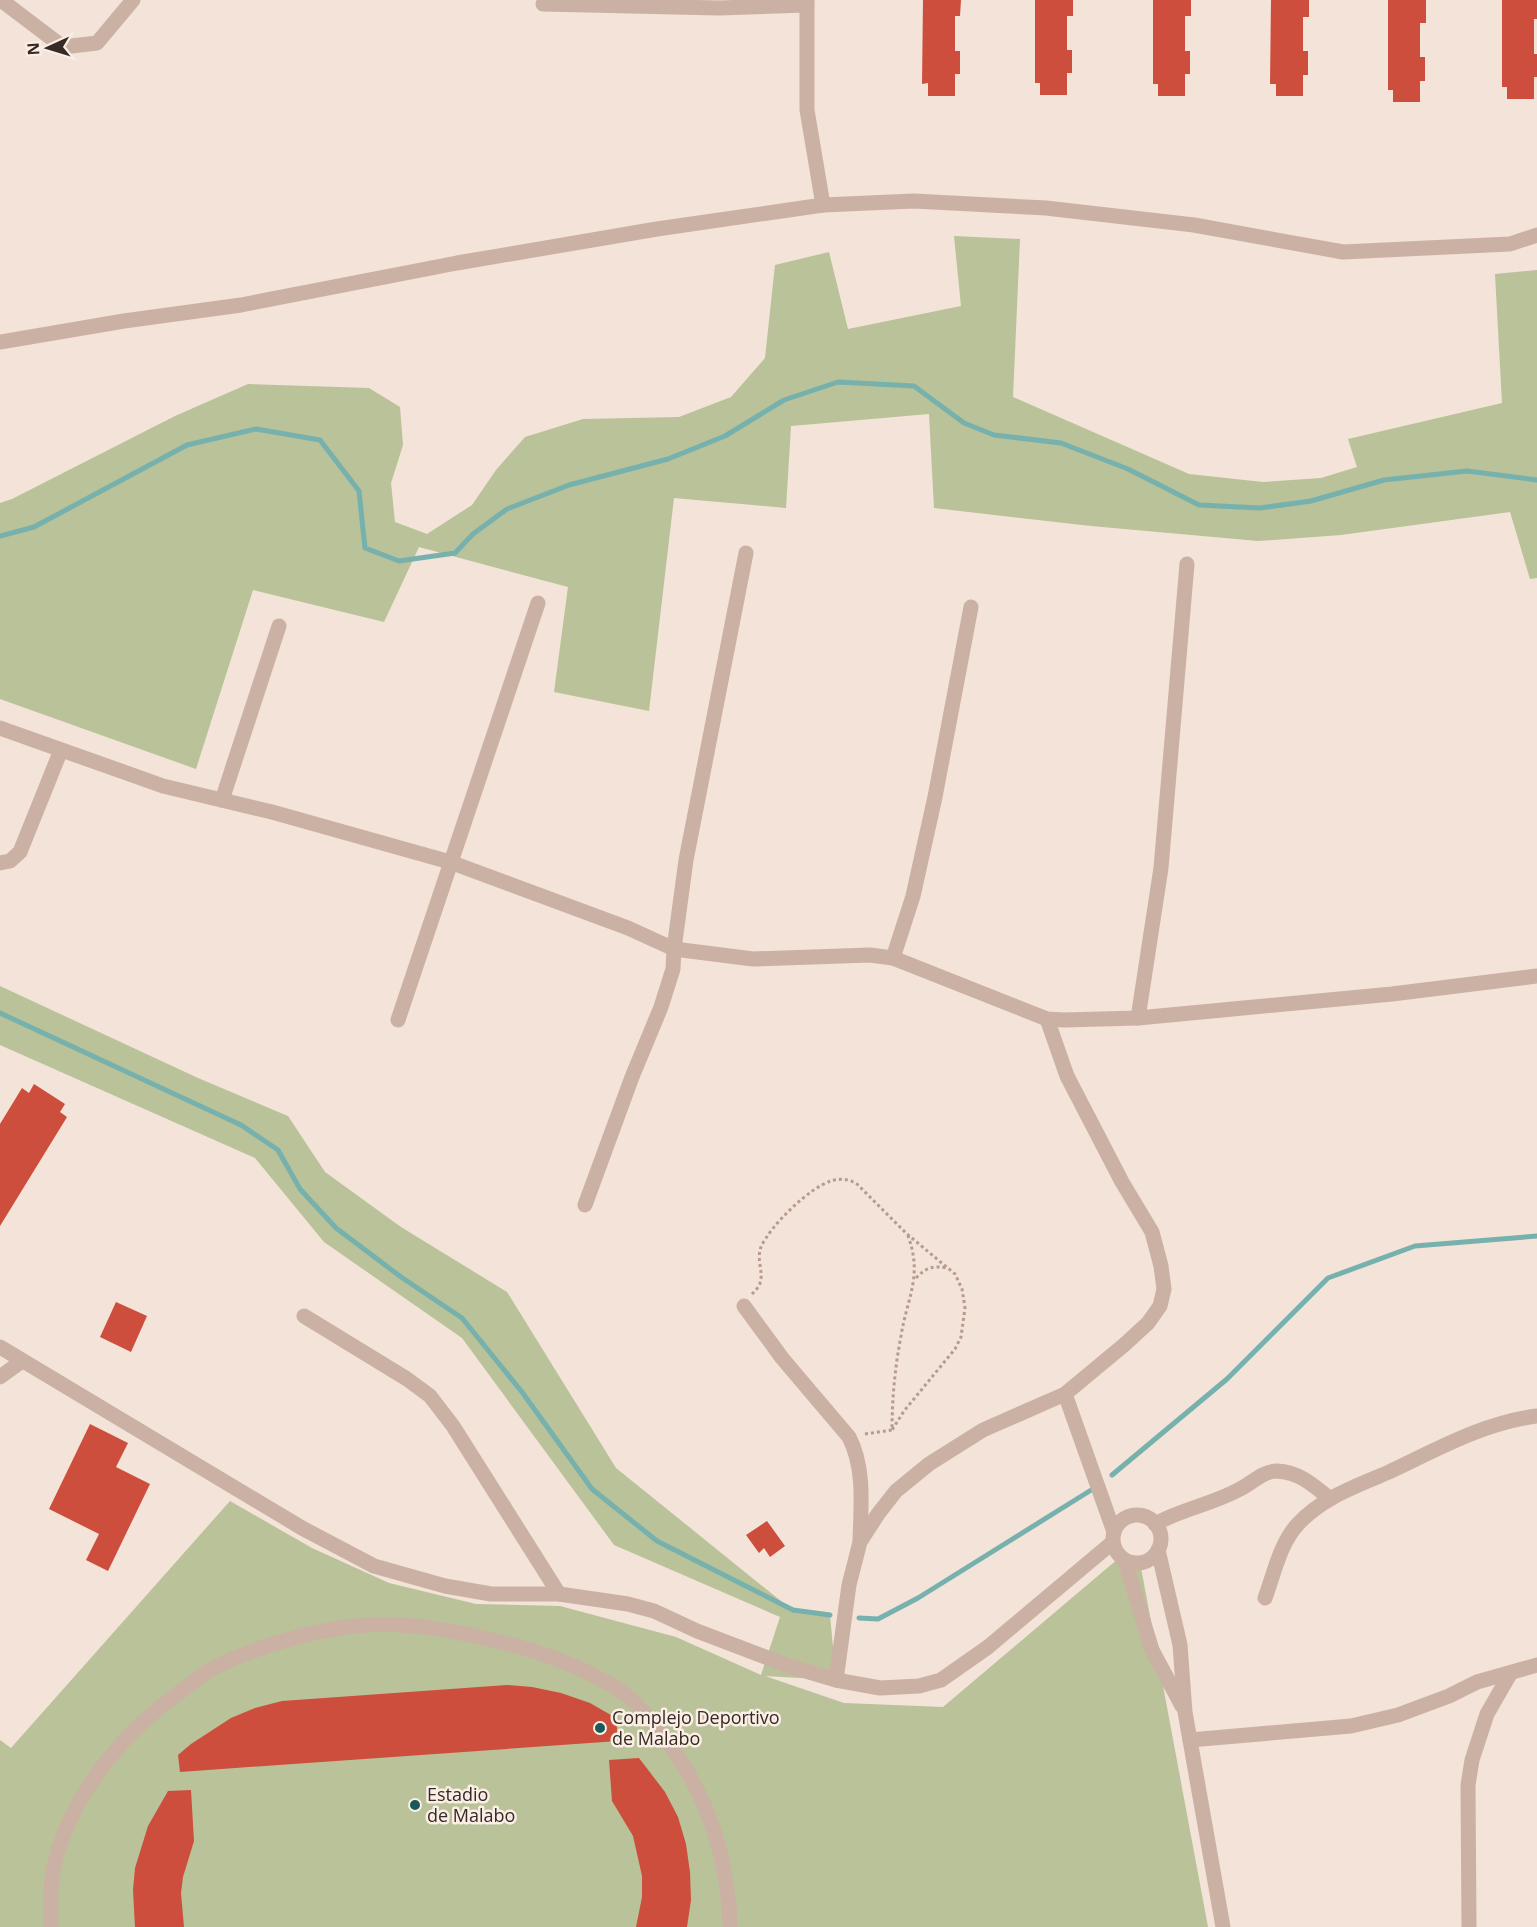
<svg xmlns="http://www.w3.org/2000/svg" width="1537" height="1927" font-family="'Open Sans',sans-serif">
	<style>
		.green { fill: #b9c298 }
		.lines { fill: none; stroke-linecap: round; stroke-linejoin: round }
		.stream { stroke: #76b1ad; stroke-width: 5 }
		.building { fill: #cd4e3c }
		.path { stroke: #b79b8e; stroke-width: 3; stroke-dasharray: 3 3; stroke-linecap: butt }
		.minor { stroke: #cbb1a4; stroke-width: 15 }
		.poi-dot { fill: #195a56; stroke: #faeee5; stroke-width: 2 }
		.labels { text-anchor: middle; stroke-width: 5; stroke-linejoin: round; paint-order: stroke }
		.poi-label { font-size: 18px; fill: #362926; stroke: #faeee5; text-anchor: start }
	</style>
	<rect width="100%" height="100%" fill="#f3e3d8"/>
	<g class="green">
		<path d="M954 236 1020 239 1013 397 1189 474 1263 482 1321 478 1357 467 1348 439 1502 403 1495 274 1537 270V578L1530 579 1510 512 1341 535 1258 541 1091 526 934 508 929 414 791 426 786 508 674 498 649 711 554 692 568 587 419 547 384 622 253 590 196 769 0 699V503L12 499 175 416 248 384 369 388 400 407 403 445 391 483 395 522 427 534 472 505 496 470 525 437 583 419 679 417 731 397 765 358 775 265 829 252 848 329 961 306Z"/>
		<path d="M0 986 198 1078 288 1116 325 1172 401 1227 507 1292 616 1468 792 1610 830 1615 836 1680 765 1676 844 1703 943 1707 1119 1558 1139 1557 1208 1927H0V1740L11 1748 230 1501 312 1548 389 1583 476 1604 560 1606 676 1637 761 1675 780 1617 614 1545 462 1338 324 1242 255 1158 0 1045Z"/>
	</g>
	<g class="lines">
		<g class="stream">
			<path d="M0 536 34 527 187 445 256 429 320 440 359 491 365 548 399 561 455 553 473 534 507 509 569 485 668 459 725 436 784 400 838 382 914 386 964 423 994 435 1061 443 1128 469 1199 505 1260 508 1311 501 1384 480 1467 471 1537 480"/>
			<path d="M0 1013 241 1125 278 1150 300 1189 336 1228 401 1277 462 1318 522 1392 592 1489 657 1541 793 1610 830 1615"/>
			<path d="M1112 1475 1227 1379 1328 1278 1415 1246 1537 1236"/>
			<path d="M859 1618 878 1619 918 1598 1096 1487"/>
		</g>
	</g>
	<g class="building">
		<path d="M923 0H961L960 16H955V51H960V74H955V96H928V83L922 84Z"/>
		<path d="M1035 0H1073V16H1067V50H1072V73H1067V95H1040V83H1035Z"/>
		<path d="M1153 0H1191V16H1185V51H1190V74H1185V96H1158V84H1153Z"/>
		<path d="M1271 0H1309V17H1303V51H1308V75H1303V96H1276V84H1270Z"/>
		<path d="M1388 0H1426V23H1420V57H1425V81H1420V102H1393V90H1388Z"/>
		<path d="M1502 0H1537V19H1534V54H1537V77H1534V99H1507V87H1502Z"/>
		<path d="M34 1084 65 1104 60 1112 67 1117 0 1226V1124L22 1088 29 1093Z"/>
		<path d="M116 1302 147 1316 131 1352 100 1337Z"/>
		<path d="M90 1424 128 1443 116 1467 150 1484 108 1571 86 1560 99 1534 49 1509Z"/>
		<path d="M767 1521 785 1546 770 1557 764 1548 759 1553 746 1535Z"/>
		<path d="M507 1685 532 1687 561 1693 590 1703 616 1718 618 1741 180 1772 178 1755 191 1744 231 1718 255 1708 282 1701Z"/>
		<path d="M639 1758 665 1792 678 1817 686 1844 690 1872 691 1900 687 1927H636L642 1897V1876L633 1836 612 1801 609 1760Z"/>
		<path d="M191 1790 194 1841 183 1877 181 1893 184 1927H135L133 1890 135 1868 148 1826 168 1791Z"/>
	</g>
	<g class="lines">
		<g class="path">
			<path d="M916 1278C925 1268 934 1265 947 1268"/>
			<path d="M752 1294C755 1291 759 1287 760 1283 764 1272 756 1260 761 1247 770 1226 810 1187 831 1181 840 1178 849 1179 857 1184L907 1234 955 1274 962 1289 965 1308 961 1337 955 1349 904 1411 892 1430"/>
			<path d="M865 1434 892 1430C892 1399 895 1367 901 1336 907 1298 923 1276 908 1236"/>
		</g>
		<g class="minor">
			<path d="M1 0 63 47 97 43 133 0"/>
			<path d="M807 0V110L823 205"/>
			<path d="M543 4 719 8 807 5"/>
			<path d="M0 342 124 321 241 305 457 263 657 229 823 205 914 201 1046 208 1194 225 1343 252 1510 244 1537 235"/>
			<path d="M0 728 163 786 272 812 450 862 628 928 674 949 753 959 870 955 893 958 1047 1019 1064 1020 1138 1018 1392 994 1537 976"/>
			<path d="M222 800 279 626"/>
			<path d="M0 863 10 861 20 852 61 750"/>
			<path d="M893 958 913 896 935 797 971 607"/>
			<path d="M1138 1018 1161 868 1187 564"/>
			<path d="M398 1020 538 603"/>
			<path d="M585 1205 632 1077 661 1007 673 969 674 949 686 860 746 553"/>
			<path d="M744 1306 782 1358 849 1437C865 1468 861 1506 860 1540"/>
			<path d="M304 1316 407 1379 430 1396 453 1426 559 1594"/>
			<path d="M0 1347 302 1528 374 1566 445 1586 491 1594H559L628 1604 654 1611 697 1631 789 1666 836 1680 880 1688 919 1686 941 1680 988 1647 1113 1542"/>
			<path d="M0 1377 22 1361"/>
			<path d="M1065 1394 1114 1532"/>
			<circle cx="1137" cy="1539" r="24"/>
			<path d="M1155 1524C1182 1509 1213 1504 1240 1489 1252 1483 1263 1471 1277 1471 1299 1472 1313 1485 1329 1498"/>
			<path d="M1158 1550 1180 1645 1185 1712 1223 1927"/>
			<path d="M1125 1561 1152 1650 1182 1706"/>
			<path d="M1265 1598C1274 1574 1280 1543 1298 1524 1323 1497 1357 1486 1389 1472 1438 1449 1483 1423 1537 1416"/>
			<path d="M836 1680 849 1585 860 1542 878 1514 896 1491 929 1464 983 1430 1065 1394 1124 1345 1148 1323 1160 1306 1164 1289 1161 1266 1152 1232 1122 1182 1067 1076 1047 1019"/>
			<path d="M1190 1740 1351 1726 1398 1715 1449 1696 1477 1682 1537 1665"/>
			<path d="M51 1927C50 1902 50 1875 58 1851 78 1786 126 1731 180 1692 191 1684 202 1674 213 1668 252 1649 297 1635 340 1628 399 1618 459 1631 516 1646 555 1657 599 1673 631 1699 640 1706 647 1717 655 1726 704 1784 728 1851 730 1927"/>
			<path d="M1469 1927 1468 1785 1472 1760 1487 1714 1510 1674"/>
		</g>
	</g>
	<g class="poi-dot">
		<circle cx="600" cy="1728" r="6"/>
		<circle cx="415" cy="1805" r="6"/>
	</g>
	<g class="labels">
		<g class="poi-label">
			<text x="612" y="1724">Complejo Deportivo<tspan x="612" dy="21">de Malabo</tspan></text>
			<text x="427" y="1801">Estadio<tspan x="427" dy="21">de Malabo</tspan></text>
		</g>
	</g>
	<g transform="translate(48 48) rotate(266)" stroke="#faeee5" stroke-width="4.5" paint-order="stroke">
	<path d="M0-4.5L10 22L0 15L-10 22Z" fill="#362926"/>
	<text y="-9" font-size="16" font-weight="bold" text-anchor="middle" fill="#362926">N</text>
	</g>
</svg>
